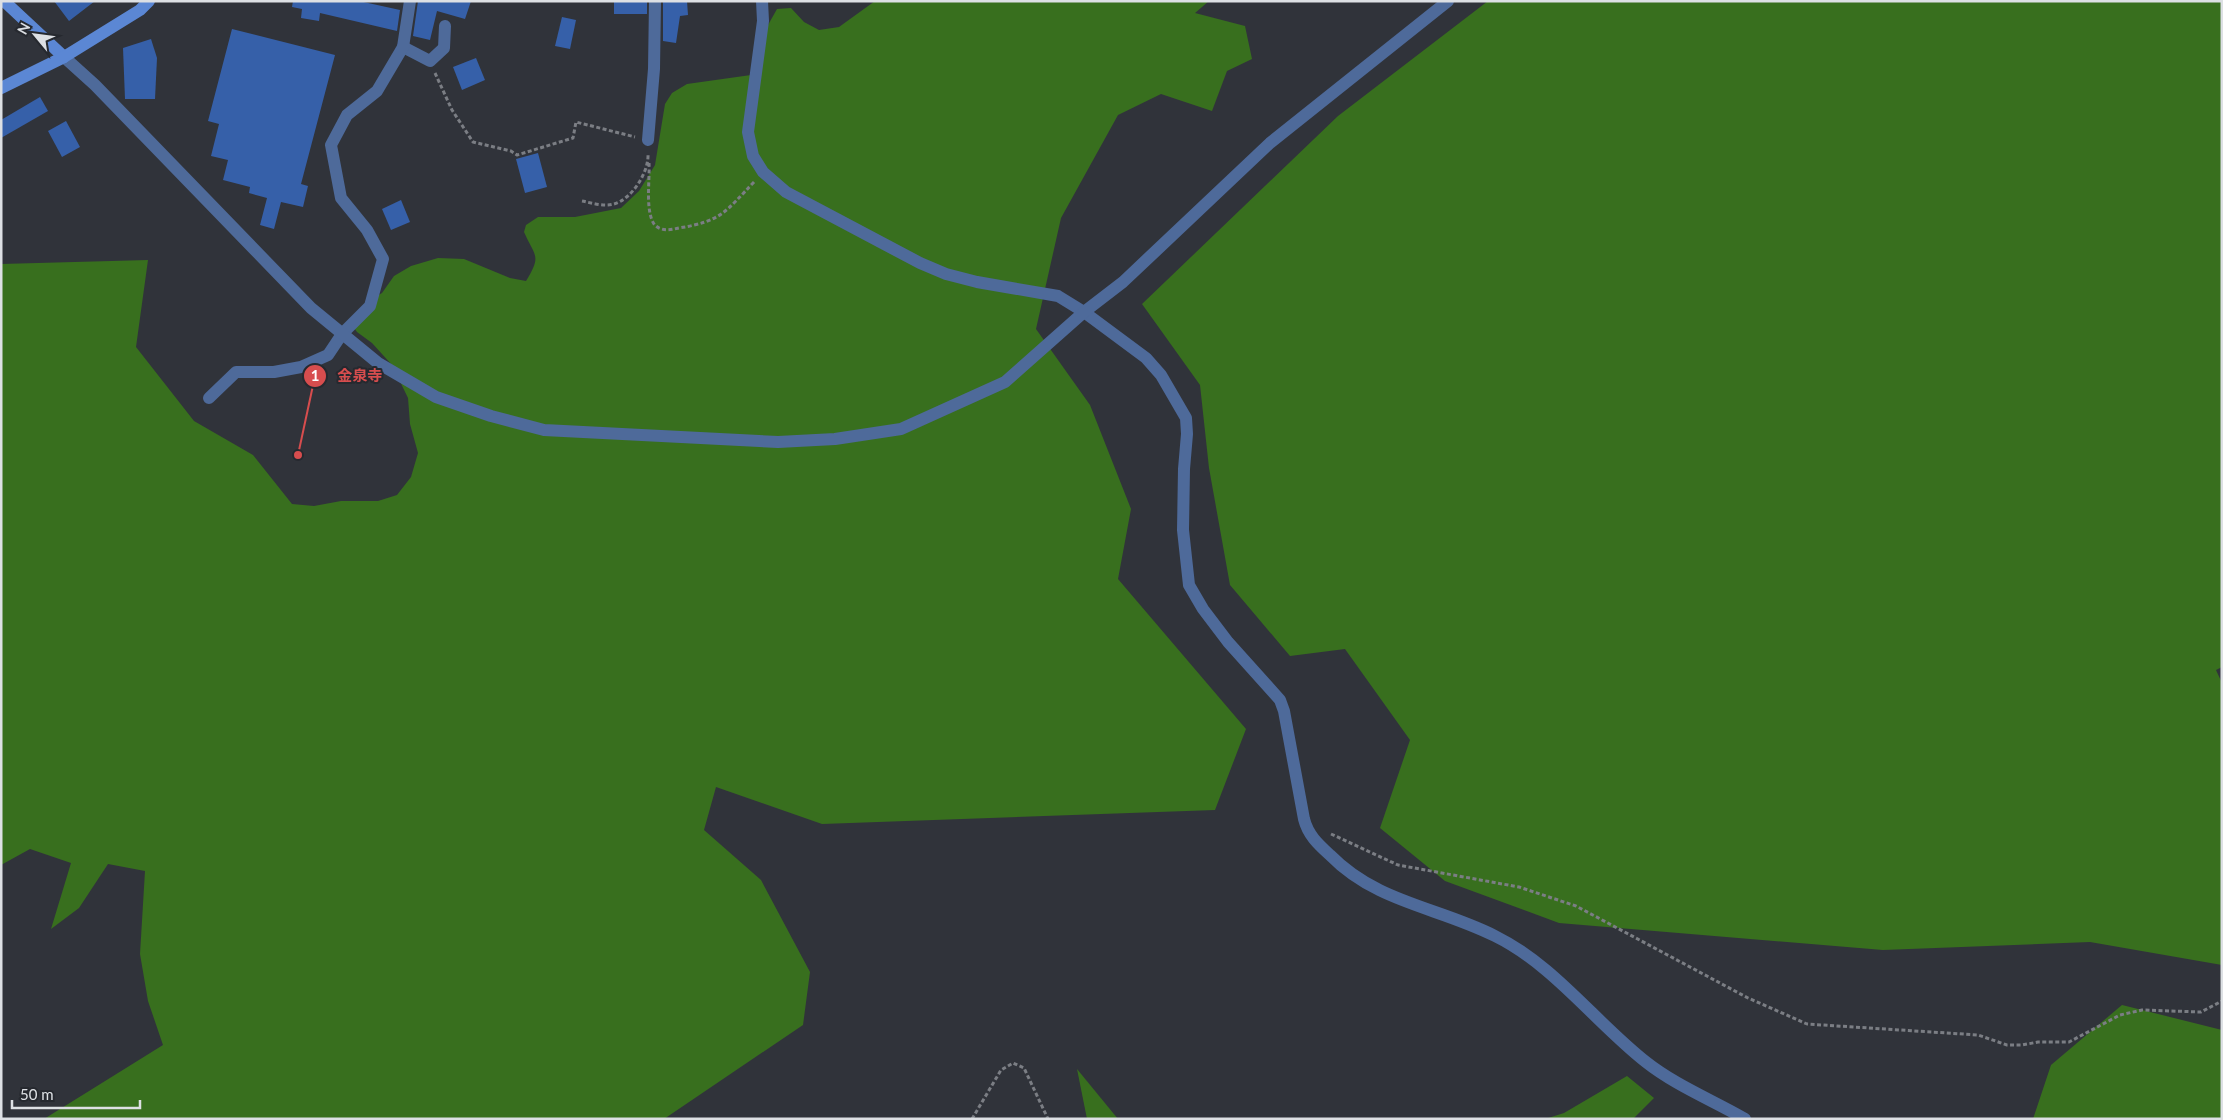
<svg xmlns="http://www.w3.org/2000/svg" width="2223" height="1120" font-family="Lato,'Noto Sans JP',sans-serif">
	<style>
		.forest { fill: #386f1e }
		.building { fill: #3660a9 }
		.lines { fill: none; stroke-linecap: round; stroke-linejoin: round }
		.path { stroke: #7b7e84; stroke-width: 3; stroke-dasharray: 4 2.5; stroke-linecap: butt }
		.minor { stroke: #4e6a9a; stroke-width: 12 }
		.tertiary { stroke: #4e6a9a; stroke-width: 12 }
		.secondary { stroke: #5b87d4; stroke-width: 12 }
		.leader { fill: none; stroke: #d74d4e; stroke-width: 2 }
		.callout-dot { fill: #d74d4e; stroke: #26292f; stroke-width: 2 }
		.mark-label { font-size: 15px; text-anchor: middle; font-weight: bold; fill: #fff }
		.callout-label { font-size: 15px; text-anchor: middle; font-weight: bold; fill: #d74d4e; stroke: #26292f; stroke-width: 4; stroke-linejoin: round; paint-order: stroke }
	</style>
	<rect width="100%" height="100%" fill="#30333a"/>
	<g class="forest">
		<path d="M875 1H1209L1195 13 1245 26 1252 59 1227 71 1212 111 1161 94 1118 115 1061 218 1036 329 1090 405 1131 509 1118 579 1246 729 1215 810 822 824 716 787 704 830 761 880 810 972 803 1025 664 1119H44L163 1045 148 1001 140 954 145 871 108 864 79 908 51 929 71 863 30 849 1 865V264L148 260 136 347 194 421 253 455 292 504 314 506 341 501H378L397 495 411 477 418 453 410 424 408 398 392 365 372 343 357 332 352 325 369 301 382 293 394 276 411 266 438 258 464 259 510 278 526 281C542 255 535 257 524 232L526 225 538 217H575L621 208 639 191 655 165 665 104 672 93 687 84 751 75 768 25 777 9 791 8 804 22 819 30 839 27Z"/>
		<path d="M1488 1H2222V667L2216 670 2222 683V965L2090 942 1883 950 1559 923 1445 881 1380 828 1410 740 1345 649 1290 656 1230 585 1209 468 1200 385 1142 304 1338 116Z"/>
		<path d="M2122 1005 2222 1030V1119H2033L2051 1065Z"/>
		<path d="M1077 1069 1118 1119H1087Z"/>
		<path d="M1627 1076 1654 1098 1633 1119H1545L1564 1113Z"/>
	</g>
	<g class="building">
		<path d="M54 1H95L69 21Z"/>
		<path d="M293 1H359L400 10 397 31 320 13 319 21 301 18 302 9 292 7Z"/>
		<path d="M418 1H471L465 19 437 11 430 40 413 36Z"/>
		<rect x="614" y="1" width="33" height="13"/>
		<path d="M663 1H687L688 15 680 16 676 43 663 41Z"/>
		<path d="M562 17 576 20 570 49 555 46Z"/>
		<path d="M232 29 335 55 301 184 308 186 303 207 281 202 274 229 260 225 267 198 249 193 250 187 223 180 228 160 211 156 219 124 208 121Z"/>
		<path d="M151 39 157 58 155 99H125L123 48Z"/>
		<path d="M476 58 485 80 462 90 453 67Z"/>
		<path d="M40 97 48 111 1 138V120Z"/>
		<path d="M66 121 80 147 62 157 48 131Z"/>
		<path d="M538 153 547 187 525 193 516 159Z"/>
		<path d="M401 200 410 222 391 230 382 209Z"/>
	</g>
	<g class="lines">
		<g class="path">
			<path d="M435 73 452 110 473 142 511 151 517 155 573 138 576 122 635 137"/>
			<path d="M649 163C650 180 645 210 654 224 661 232 670 230 679 228 722 221 725 212 755 181"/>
			<path d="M582 201C592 203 604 207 614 204 632 199 649 172 648 154"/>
			<path d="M1331 834 1398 865 1519 887 1576 906 1748 998 1807 1024 1978 1035 2007 1045H2022L2038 1042H2069L2120 1015 2142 1010 2201 1012 2222 1001"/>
			<path d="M972 1119 1001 1070 1013 1063 1024 1068 1048 1119"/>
		</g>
		<g class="minor">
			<path d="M762 1 763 21 748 132 753 156 763 172 786 192 920 263 946 274 977 282 1058 296 1084 312 1146 358 1161 375 1186 418 1187 434 1184 469 1183 530 1189 585 1203 609 1228 642 1280 700 1284 711 1304 819C1308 835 1318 844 1330 855 1377 903 1438 907 1495 936 1554 965 1595 1022 1646 1062 1675 1085 1712 1100 1745 1119"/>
			<path d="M403 47 430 61 444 48 445 26"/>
			<path d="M648 140 654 69 655 1"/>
			<path d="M209 398 236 372H274L301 367 328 355 342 334 370 306 383 259 367 230 341 198 331 145 347 115 377 91 403 47 410 1"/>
		</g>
		<path class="tertiary" d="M64 57 95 85 311 308 378 363 436 397 491 416 544 430 778 442 835 439 901 429 1005 382 1084 312 1123 282 1270 143 1448 1"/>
		<g class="secondary">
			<path d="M4 1 64 57"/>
			<path d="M1 88 64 57 140 10 149 1"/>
		</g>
	</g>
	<path class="leader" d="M298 455L315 376"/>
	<g class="callout-dot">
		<circle cx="298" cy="455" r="5"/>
		<circle cx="315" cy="376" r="12"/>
	</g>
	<g class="mark-label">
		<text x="315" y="381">1</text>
	</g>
	<g class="callout-label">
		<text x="360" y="381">金泉寺</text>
	</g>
	<rect width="2223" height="1120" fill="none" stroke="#dde0e4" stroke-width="5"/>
	<g transform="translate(35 35) rotate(299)" stroke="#26292f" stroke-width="4" paint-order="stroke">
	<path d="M0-4L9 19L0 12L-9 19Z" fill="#dde0e4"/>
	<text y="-8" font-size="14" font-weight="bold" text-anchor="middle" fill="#dde0e4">N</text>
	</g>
	<path d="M12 1100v8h128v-8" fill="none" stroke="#dde0e4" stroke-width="2.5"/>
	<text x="20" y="1100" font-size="15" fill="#dde0e4" stroke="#26292f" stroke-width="4" paint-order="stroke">50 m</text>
</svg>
